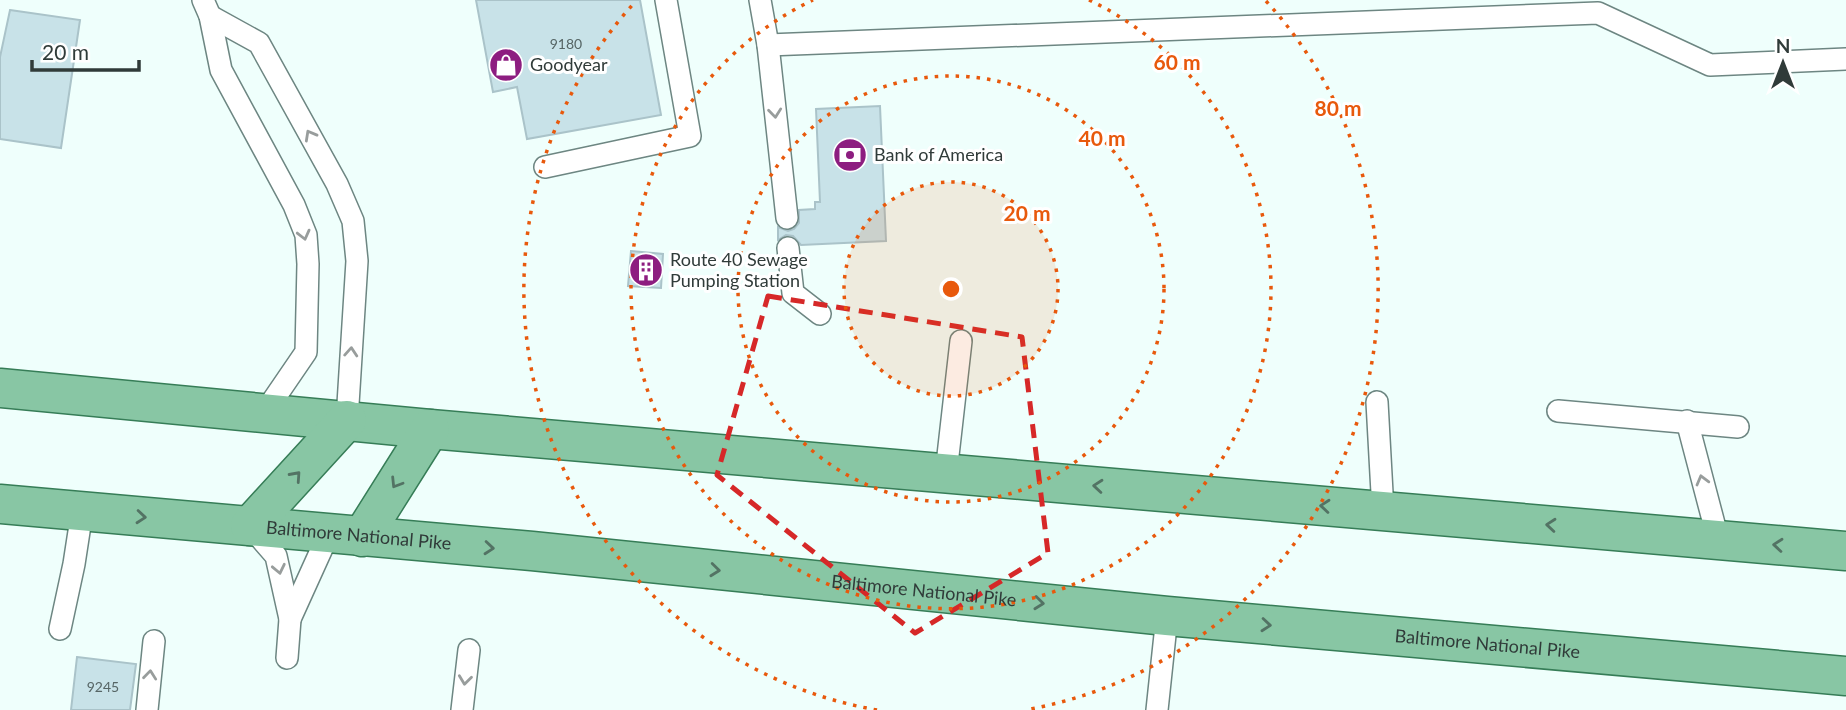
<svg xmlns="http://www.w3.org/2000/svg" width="1846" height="710" font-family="Lato,sans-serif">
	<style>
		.building { fill: #c8e2e8; stroke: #aac3c9; stroke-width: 2 }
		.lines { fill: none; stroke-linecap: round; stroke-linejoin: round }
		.service-casing { stroke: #6d8682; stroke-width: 24 }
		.primary-casing { stroke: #367d57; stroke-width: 41 }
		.service { stroke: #fff; stroke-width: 21 }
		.primary { stroke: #88c6a4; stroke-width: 38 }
		.oneway { stroke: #989d9c }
		.oneway2 { stroke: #537364 }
		.marked { fill: none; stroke: #d62828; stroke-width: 5; stroke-dasharray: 14 9; stroke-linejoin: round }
		.ring { fill: none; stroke: #e8590c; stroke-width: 3.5; stroke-dasharray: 3.5 7 }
		.labels { text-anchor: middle; stroke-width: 6; stroke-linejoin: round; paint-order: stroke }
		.number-label { font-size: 14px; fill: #566565 }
		.poi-label { font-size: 18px; fill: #303b39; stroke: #fff; text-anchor: start }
		.street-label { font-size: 18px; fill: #303b39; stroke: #fff }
		.centre { fill: #e8590c; stroke: #fff; stroke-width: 3.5 }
		.ring-label { font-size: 21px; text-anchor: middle; font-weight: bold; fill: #e8590c; stroke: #fff; stroke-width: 6; stroke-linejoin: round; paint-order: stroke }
	</style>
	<rect width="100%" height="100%" fill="#effffc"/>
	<g class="building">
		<path d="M476 0H640L661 115 527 139 517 87 493 92Z"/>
		<path d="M10 10 80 20 61 148 0 139V57Z"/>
		<path d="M880 106 886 241 801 245 793 236 786 235 778 240V227L788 231 794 229 799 223V210L815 209V202H820L816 109Z"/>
		<path d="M631 251 663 254 661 288 628 286Z"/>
		<path d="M77 657 136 664 130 710H71Z"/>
	</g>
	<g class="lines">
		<g class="service-casing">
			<g id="service">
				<path d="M203 0 210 16 221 70 294 205 306 235 308 264 306 352 265 412"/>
				<path d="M760 0 768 45 787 218"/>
				<path d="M210 16 259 43 337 184 353 221 357 261 347 420"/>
				<path d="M768 45 1598 13 1710 65 1846 59"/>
				<path d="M545 167 690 136 666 0"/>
				<path d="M788 248 793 293 820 314"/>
				<path d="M1377 402 1383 511"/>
				<path d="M1558 411 1738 427"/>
				<path d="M1687 421 1718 539"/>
				<path d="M946 473 961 341"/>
				<path d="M250 526 276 556 290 619 287 658"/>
				<path d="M290 619 329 533"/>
				<path d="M60 629 74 564 82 512"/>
				<path d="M147 710 154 641"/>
				<path d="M462 710 469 650"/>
				<path d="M1157 710 1167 616"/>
			</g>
		</g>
		<g class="primary-casing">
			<g id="primary">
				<path d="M0 388 430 429 1846 551"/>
				<path id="s1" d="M0 504 532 551 1167 616 1846 676"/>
				<path d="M250 526 347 420"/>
				<path d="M362 537 430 429"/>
			</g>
		</g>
		<use href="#service" class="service"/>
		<use href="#primary" class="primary"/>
	</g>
	<defs><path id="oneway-chevron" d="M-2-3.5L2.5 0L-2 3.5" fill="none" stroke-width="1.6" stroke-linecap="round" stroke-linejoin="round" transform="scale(1.75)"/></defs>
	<g class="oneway">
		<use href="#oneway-chevron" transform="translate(775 113) rotate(84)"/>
		<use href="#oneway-chevron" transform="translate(310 135) rotate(-119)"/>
		<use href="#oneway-chevron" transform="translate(304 235) rotate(76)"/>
		<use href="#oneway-chevron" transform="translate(351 352) rotate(-86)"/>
		<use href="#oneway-chevron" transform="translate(1702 480) rotate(-105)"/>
		<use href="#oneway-chevron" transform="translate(279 569) rotate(78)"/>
		<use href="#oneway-chevron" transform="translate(150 675) rotate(-84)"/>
		<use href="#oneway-chevron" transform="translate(465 680) rotate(97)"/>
	</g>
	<g class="oneway2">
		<use href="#oneway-chevron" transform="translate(296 476) rotate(-48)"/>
		<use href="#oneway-chevron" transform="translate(396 483) rotate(122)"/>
		<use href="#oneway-chevron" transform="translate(1098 486) rotate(-175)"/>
		<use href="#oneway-chevron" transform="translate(1325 506) rotate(-175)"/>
		<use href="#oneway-chevron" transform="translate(141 517) rotate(5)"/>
		<use href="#oneway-chevron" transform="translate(1551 525) rotate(-175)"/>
		<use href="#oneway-chevron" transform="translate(1778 545) rotate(-175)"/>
		<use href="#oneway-chevron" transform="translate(489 548) rotate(5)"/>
		<use href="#oneway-chevron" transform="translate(715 570) rotate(6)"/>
		<use href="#oneway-chevron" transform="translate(1039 603) rotate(6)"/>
		<use href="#oneway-chevron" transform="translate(1266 625) rotate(5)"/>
	</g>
	<path class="marked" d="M768 296 1022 337 1048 553 915 633 717 475Z"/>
	<circle cx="951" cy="289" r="107" fill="#e8590c" fill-opacity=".12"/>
	<g class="ring">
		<circle cx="951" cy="289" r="107"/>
		<circle cx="951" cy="289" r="213"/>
		<path d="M1089 0A320 320 0 1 1 813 0"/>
		<path d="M877 710A427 427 0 0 1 636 1M1266 1A427 427 0 0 1 1025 710"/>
	</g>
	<defs>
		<g id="shop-disc" transform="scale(1.75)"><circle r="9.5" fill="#8d1d80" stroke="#fff"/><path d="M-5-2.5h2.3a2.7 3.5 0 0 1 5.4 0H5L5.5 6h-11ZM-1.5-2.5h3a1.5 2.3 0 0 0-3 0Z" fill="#fff"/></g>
		<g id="bank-disc" transform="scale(1.75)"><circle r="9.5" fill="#8d1d80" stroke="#fff"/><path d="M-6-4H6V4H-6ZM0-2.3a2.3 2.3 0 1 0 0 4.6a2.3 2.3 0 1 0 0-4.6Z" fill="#fff"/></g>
		<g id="building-disc" transform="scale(1.75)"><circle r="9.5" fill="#8d1d80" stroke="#fff"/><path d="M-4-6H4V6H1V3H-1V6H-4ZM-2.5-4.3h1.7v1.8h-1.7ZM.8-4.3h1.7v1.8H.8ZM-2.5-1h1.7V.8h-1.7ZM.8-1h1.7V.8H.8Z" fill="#fff"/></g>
	</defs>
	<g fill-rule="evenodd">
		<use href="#shop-disc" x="506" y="65"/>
		<use href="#bank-disc" x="850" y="155"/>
		<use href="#building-disc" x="646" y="270"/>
	</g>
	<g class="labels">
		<g class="number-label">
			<text x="566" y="49">9180</text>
			<text x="103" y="692">9245</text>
		</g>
		<g class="poi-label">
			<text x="530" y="71">Goodyear</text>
			<text x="874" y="161">Bank of America</text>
			<text x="670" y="266">Route 40 Sewage<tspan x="670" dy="21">Pumping Station</tspan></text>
		</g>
		<g class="street-label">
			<text dy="6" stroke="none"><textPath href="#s1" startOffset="360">Baltimore National Pike</textPath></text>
			<text dy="6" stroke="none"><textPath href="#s1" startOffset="928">Baltimore National Pike</textPath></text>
			<text dy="6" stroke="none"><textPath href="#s1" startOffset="1494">Baltimore National Pike</textPath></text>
		</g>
	</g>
	<circle cx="951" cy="289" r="10" class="centre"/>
	<g class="ring-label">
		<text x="1177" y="70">60 m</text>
		<text x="1338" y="116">80 m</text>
		<text x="1102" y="146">40 m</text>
		<text x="1027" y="221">20 m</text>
	</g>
	<g transform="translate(1783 63)" stroke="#ffffff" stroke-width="5" paint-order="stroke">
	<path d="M0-5L12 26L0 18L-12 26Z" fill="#303b39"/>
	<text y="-10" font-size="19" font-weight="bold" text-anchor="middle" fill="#303b39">N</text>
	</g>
	<path d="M32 60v10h107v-10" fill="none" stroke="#303b39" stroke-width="3.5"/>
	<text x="42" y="60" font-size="21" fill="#303b39" stroke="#ffffff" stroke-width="5" paint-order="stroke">20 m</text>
</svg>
